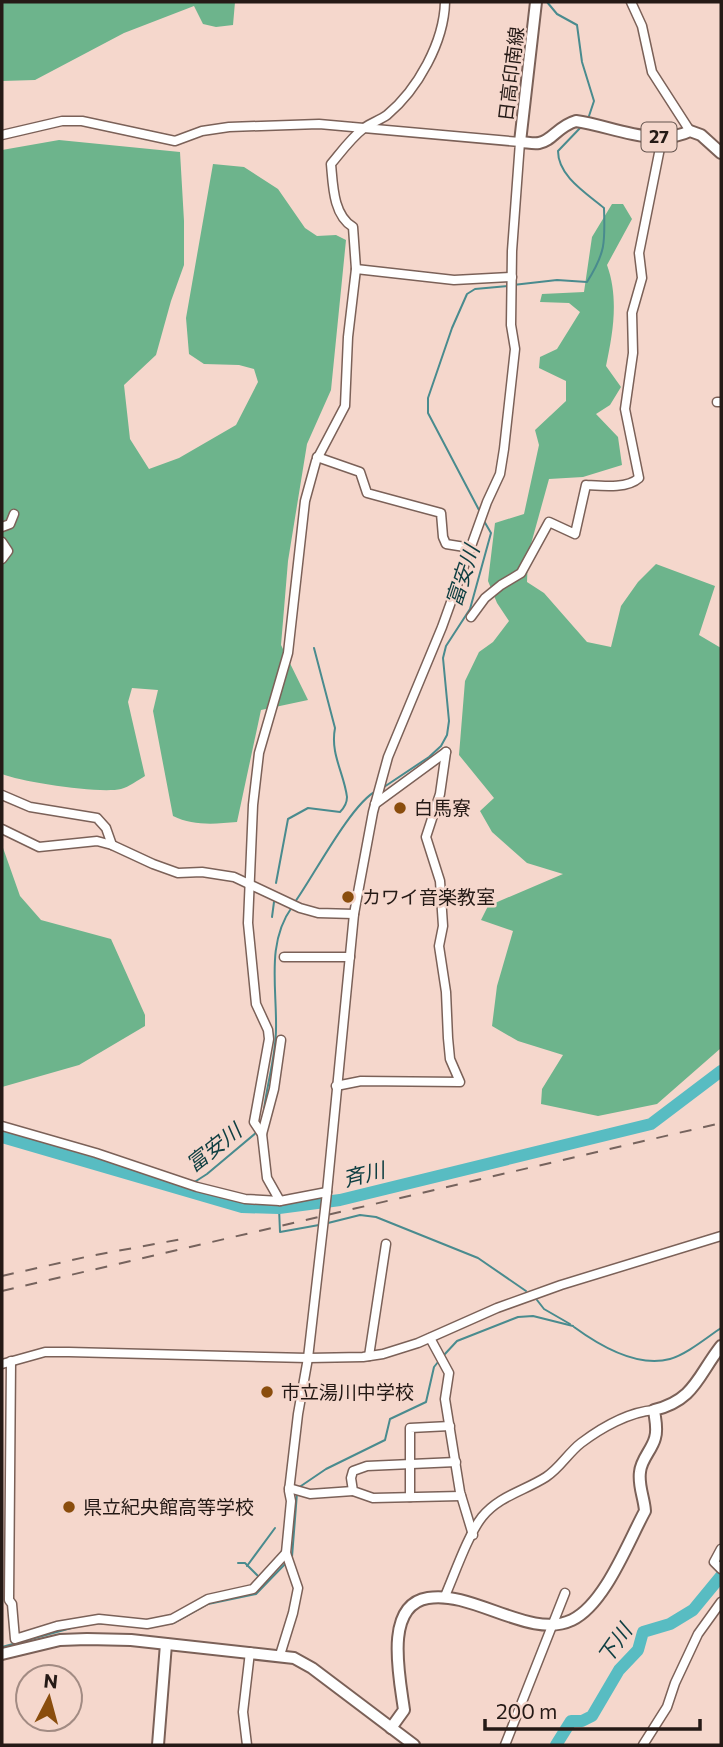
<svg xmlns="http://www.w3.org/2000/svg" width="723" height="1747" font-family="Commissioner,'Noto Sans JP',sans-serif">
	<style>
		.forest { fill: #6db48c }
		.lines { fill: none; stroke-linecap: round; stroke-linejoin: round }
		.stream { stroke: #498b8e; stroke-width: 2 }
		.river { stroke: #58bcc2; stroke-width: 12 }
		.minor-casing { stroke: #7b6158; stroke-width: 11 }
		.major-casing { stroke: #7b6158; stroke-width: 14 }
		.minor { stroke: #fff; stroke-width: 8 }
		.major { stroke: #fff; stroke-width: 10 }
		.rail { stroke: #76635d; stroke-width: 2; stroke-dasharray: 12 12; stroke-linecap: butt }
		.poi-dot { fill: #8a4d0d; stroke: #f5d7cc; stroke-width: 2.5 }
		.labels { text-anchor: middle; stroke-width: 5; stroke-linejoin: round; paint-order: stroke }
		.shield { fill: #f5d7cc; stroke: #63534d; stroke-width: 2 }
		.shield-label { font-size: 18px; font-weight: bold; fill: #251a16 }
		.street-label { font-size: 19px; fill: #251a16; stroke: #f5d7cc }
		.poi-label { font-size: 19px; fill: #251a16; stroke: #f5d7cc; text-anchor: start }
		.water-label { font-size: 21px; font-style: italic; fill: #0e3e41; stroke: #f5d7cc }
	</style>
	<rect width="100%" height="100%" fill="#f5d7cc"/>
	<g class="forest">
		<path d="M2 2H235L233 25 216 27 203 24 194 6 124 33 35 80 2 81Z"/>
		<path d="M59 140 180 152 184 221V265L171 301 156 355 124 385 130 439 149 469 179 458 236 425 258 382 254 369 239 365 204 364 189 354 186 318 213 164 244 167 278 189 305 228 317 236 336 235 346 240 331 390 307 444 288 561 281 645 308 700 261 710 237 822C215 824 193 826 173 816L153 711 158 690 132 688 128 702 145 776C138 780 129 787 121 789 100 794 21 782 2 774V150Z"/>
		<path d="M612 204H623L632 219 607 265C619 298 613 333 606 366L621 387 610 405 596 414 618 437 622 465 583 477 549 479 528 555 527 582 544 593 587 642 611 647 621 606 638 582 656 564 715 586 699 635 721 648V1048L657 1104 598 1116 541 1104 542 1089 563 1055 518 1041 492 1026 497 986 513 931 481 920 488 906 563 874 527 863 492 832 480 811 494 798 459 755 465 681 479 652 493 642 509 621 497 603 488 581 495 523 524 514 539 445 535 430 566 401V381L539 368 540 357 557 349 580 312 569 303 540 302 542 294 584 292 592 237Z"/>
		<path d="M2 845 20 896 41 920 111 939 145 1015V1026L79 1065 2 1087Z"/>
	</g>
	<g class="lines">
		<g class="stream">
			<path d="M547 2 557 14 577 25 582 62 594 101 588 119"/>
			<path d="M513 285 557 280 587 282C606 252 605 242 604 208 586 193 558 176 558 151L582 126"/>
			<path d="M479 510 428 413V398L452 328 467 294 475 289 508 286"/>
			<path d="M384 787 429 757 441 746 447 735 449 721 443 658 446 646 470 609 491 533 484 521"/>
			<path d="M276 883 288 819 308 808 340 812C344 808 347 804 347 797 344 773 330 754 335 728L314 648"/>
			<path d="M295 902C313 877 351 804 376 791"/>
			<path d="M272 917 274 902"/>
			<path d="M264 1110C267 1083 276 1056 276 1029 277 988 266 943 292 907"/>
			<path d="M193 1183 207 1174 257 1132"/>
			<path d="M279 1208 280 1232 319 1225"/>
			<path d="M328 1223 360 1215 376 1217 478 1258 526 1291"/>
			<path d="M537 1300 544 1309 570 1324"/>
			<path d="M574 1327C600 1346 637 1368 670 1359 687 1354 706 1338 721 1328"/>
			<path d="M444 1355 457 1341 518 1317 533 1316 573 1326"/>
			<path d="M298 1488 326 1469 385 1440 390 1419 426 1402 434 1367 438 1362"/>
			<path d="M292 1557 297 1493"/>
			<path d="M238 1563H245L259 1577"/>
			<path d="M247 1566 275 1528"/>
			<path d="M94 1623 106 1624"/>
			<path d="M146 1627 174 1623 208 1604 256 1594 286 1563"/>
			<path d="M2 1647 75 1627"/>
		</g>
		<g class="river">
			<path d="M2 1137 242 1207 279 1208 340 1200 651 1124 721 1071"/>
			<path d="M556 1745 571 1721H582L592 1716 619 1670 638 1650 643 1632 670 1624 693 1610 721 1576"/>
		</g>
		<g class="minor-casing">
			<g id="minor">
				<path d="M631 2 642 26 652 72 690 131"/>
				<path d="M2 135 62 121H82L175 141 202 131 229 127 319 124 520 142 512 251 511 325 515 349 504 449 500 474 487 502 442 627 388 757 373 812 354 914 327 1192 308 1358 298 1414 289 1491 291 1501 286 1553 298 1588 293 1613 280 1655"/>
				<path d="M356 269 454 280 512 277"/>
				<path d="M717 402H721"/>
				<path d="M317 457 360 472 367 493 441 513 443 537 446 544 471 548"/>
				<path d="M2 527 10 524 14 514"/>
				<path d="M2 542 8 551 2 559"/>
				<path d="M471 617 485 598 501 585 521 573 549 522 575 534 586 485C602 486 627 489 639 478L625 409 633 353 632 313 642 278 639 253 662 138"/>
				<path d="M2 795 30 807 97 818 106 828 112 845"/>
				<path d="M375 804 446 752"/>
				<path d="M2 829 39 847 97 841 112 845 153 864 178 873 202 872 234 877 300 908 318 913 354 914"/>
				<path d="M284 957H350"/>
				<path d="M336 1086 361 1081 460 1082 450 1059 448 1038 446 992 439 946 443 926 440 881 426 837 440 794 446 752"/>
				<path d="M2 1126 96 1153 197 1187 245 1199 280 1201 327 1192"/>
				<path d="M262 1134 254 1122 269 1039 268 1030 256 1004 250 943 248 923 253 805 259 753 288 653 305 501 316 461 345 406 348 337 356 269 353 227C333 215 333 185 331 164 341 152 351 138 364 128 371 123 380 120 387 115 418 89 444 42 445 2"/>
				<path d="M280 1201 267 1178 262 1134 274 1089 281 1040"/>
				<path d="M430 1338 449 1373 445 1399 460 1492 473 1535"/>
				<path d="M369 1356 386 1244"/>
				<path d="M11 1361 9 1600 12 1604 15 1639 57 1626 99 1619 147 1624 172 1619 208 1599 253 1589 286 1553"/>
				<path d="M2 1364 45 1352H69L308 1358 363 1357 383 1354 418 1343 497 1308 561 1285 721 1236"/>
				<path d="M456 1462 367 1466 353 1471 351 1478 353 1491 373 1498 461 1496"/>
				<path d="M289 1488 310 1494 353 1491"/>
				<path d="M410 1497V1428L450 1426"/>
				<path d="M721 1549 714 1562 721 1569"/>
				<path d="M445 1596C455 1573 468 1535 482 1517 499 1496 524 1491 546 1477 560 1468 568 1453 581 1443 601 1428 629 1412 654 1410"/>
				<path d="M247 1745 243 1712 250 1652"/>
				<path d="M505 1745 565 1593"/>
				<path d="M643 1745 667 1707 675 1683 698 1634 721 1602"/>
			</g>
		</g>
		<g class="major-casing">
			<g id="major">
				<path d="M536 2 520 142C526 142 533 144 539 143 552 141 558 126 576 121 612 126 655 148 690 131L701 135 721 153"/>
				<path d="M2 1654 60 1640 87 1639 131 1640 294 1658 312 1668 414 1745"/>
				<path d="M391 1728 404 1710C400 1679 383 1605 428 1598 473 1590 530 1640 572 1620 605 1604 628 1542 645 1511 644 1497 638 1486 640 1472 641 1459 652 1450 655 1438 658 1429 655 1419 654 1410 695 1400 698 1375 721 1346"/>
				<path d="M158 1745 166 1644"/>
			</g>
		</g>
		<use href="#minor" class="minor"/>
		<use href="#major" class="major"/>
		<g class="rail">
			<path d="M2 1276 90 1256 182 1239"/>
			<path d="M2 1291 721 1123"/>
		</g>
	</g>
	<g class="poi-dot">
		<circle cx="400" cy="808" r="7"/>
		<circle cx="348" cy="897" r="7"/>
		<circle cx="267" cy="1392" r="7"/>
		<circle cx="69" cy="1507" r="7"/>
	</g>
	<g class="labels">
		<rect class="shield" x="641.5" y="122.5" width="35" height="29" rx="5"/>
		<g class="shield-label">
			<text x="659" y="143">27</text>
		</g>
		<g class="street-label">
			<text transform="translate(511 74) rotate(-83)" y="7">日高印南線</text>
		</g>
		<g class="poi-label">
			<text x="414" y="815">白馬寮</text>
			<text x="362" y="904">カワイ音楽教室</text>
			<text x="281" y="1399">市立湯川中学校</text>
			<text x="83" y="1514">県立紀央館高等学校</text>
		</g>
		<g class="water-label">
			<text transform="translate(463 576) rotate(-72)" y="7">富安川</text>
			<text transform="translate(214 1148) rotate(-38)" y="7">富安川</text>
			<text transform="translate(364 1175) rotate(-14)" y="7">斉川</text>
			<text transform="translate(615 1644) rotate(-55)" y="7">下川</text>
		</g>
	</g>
	<rect width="723" height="1747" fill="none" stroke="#251a16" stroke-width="7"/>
	<g transform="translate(49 1698) rotate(6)"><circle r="33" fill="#f5d7cc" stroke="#a28b83" stroke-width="2"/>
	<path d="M0-5L12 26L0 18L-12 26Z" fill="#8a4d0d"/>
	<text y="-10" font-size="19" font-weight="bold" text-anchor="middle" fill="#251a16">N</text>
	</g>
	<path d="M485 1719v10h215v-10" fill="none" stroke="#251a16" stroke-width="3.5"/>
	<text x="496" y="1719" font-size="21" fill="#251a16" stroke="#f5d7cc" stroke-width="5" paint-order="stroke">200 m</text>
</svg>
